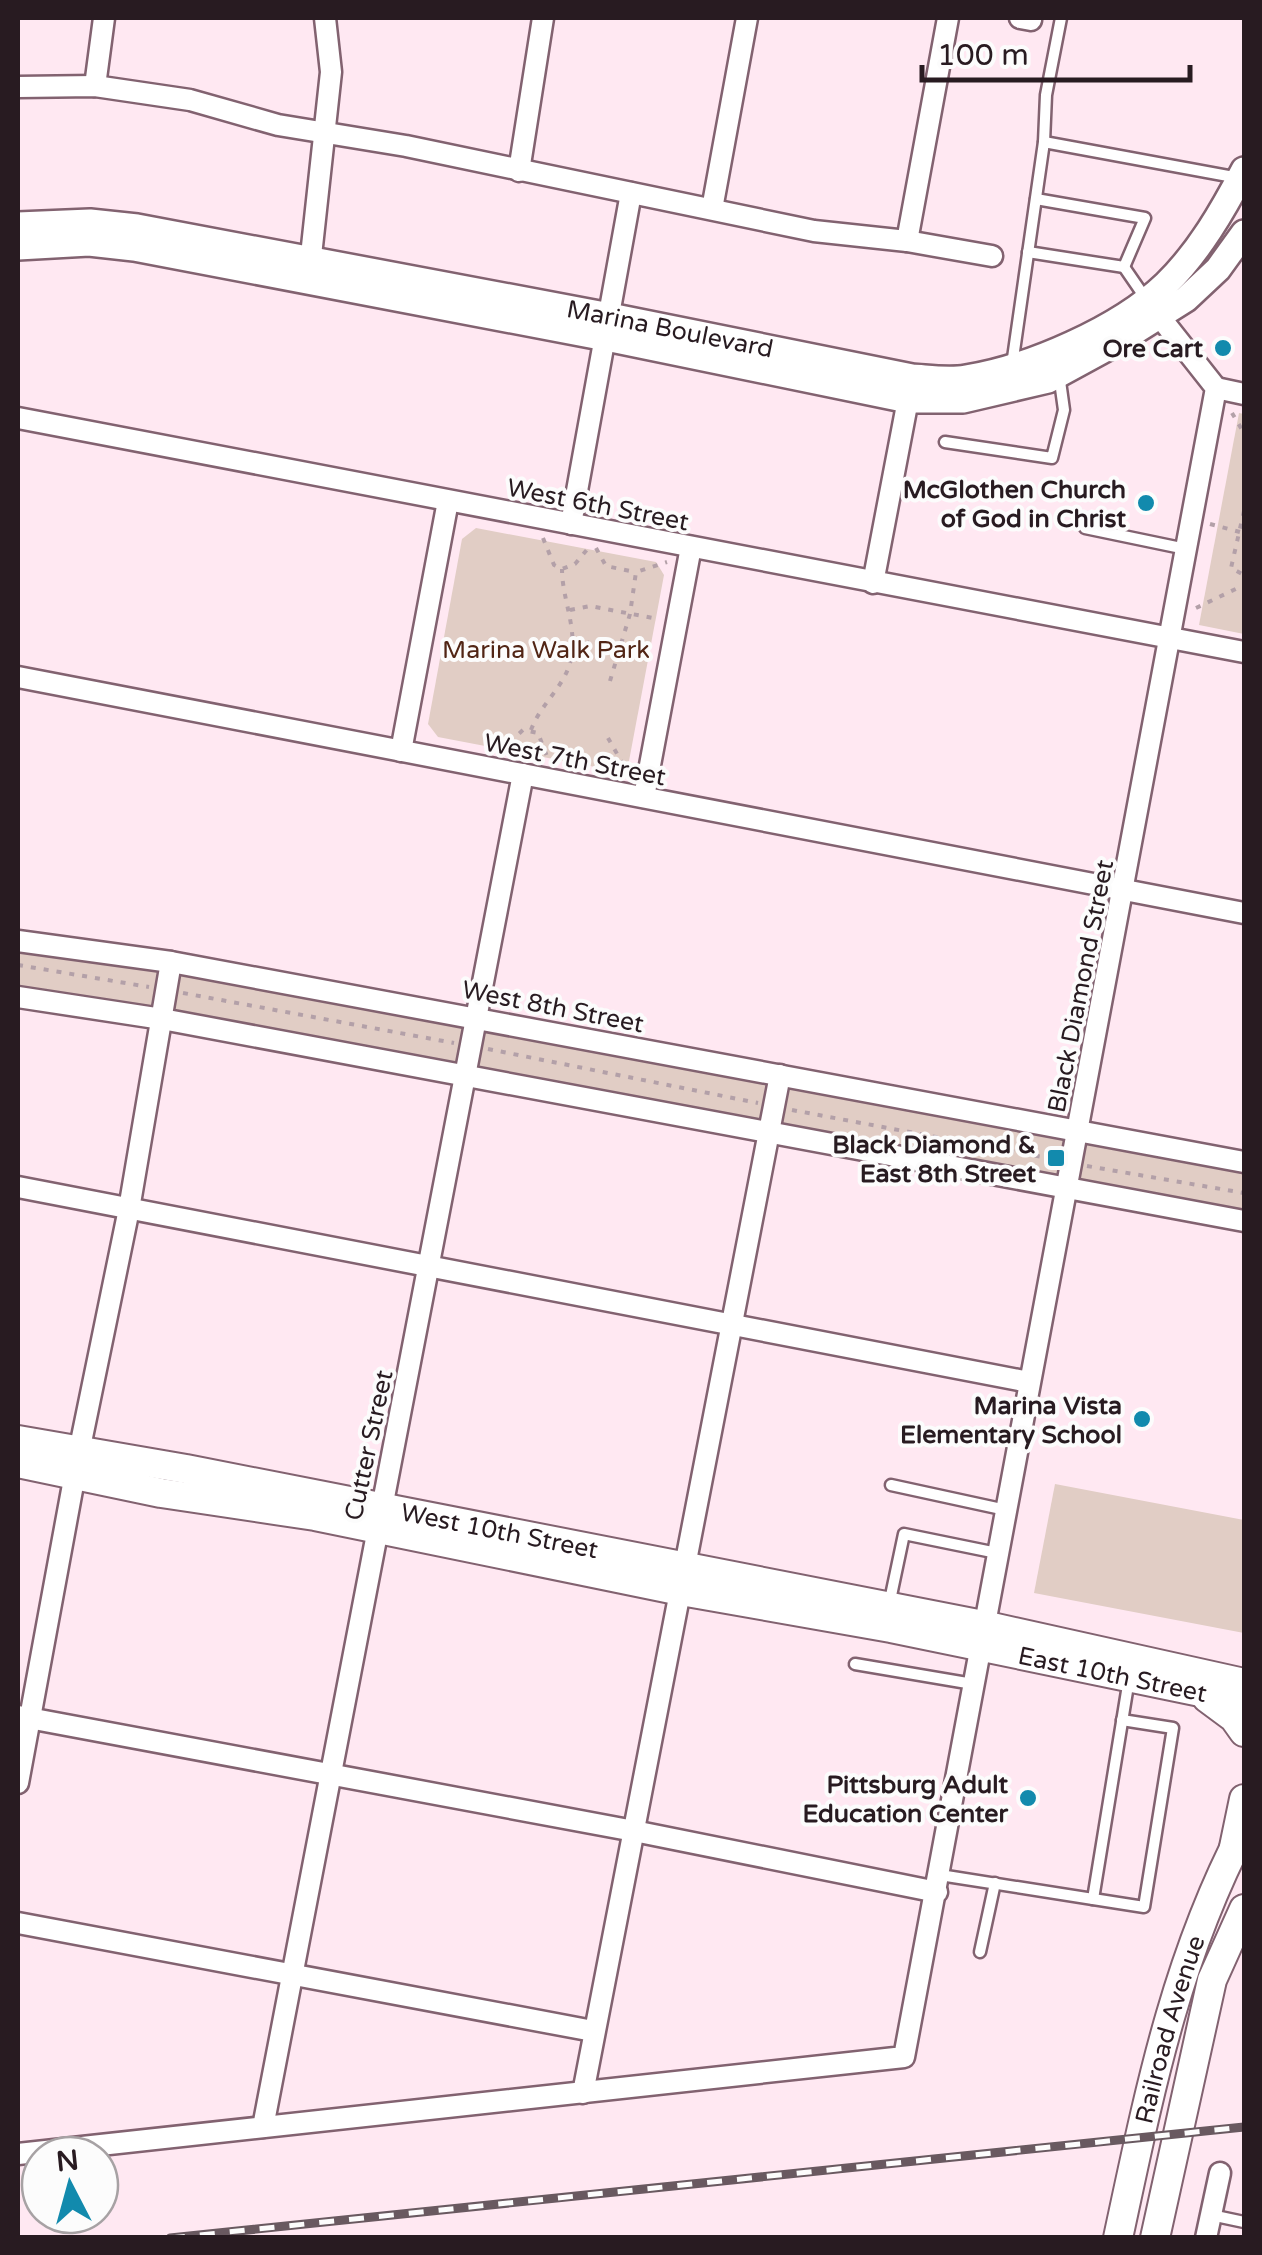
<svg xmlns="http://www.w3.org/2000/svg" width="1262" height="2255" font-family="'Varela Round',sans-serif">
	<style>
		.green { fill: #e1cdc5 }
		.lines { fill: none; stroke-linecap: round; stroke-linejoin: round }
		.service-casing { stroke: #826270; stroke-width: 15 }
		.minor-casing { stroke: #826270; stroke-width: 25 }
		.tertiary-casing { stroke: #826270; stroke-width: 30 }
		.secondary-casing { stroke: #826270; stroke-width: 32 }
		.path { stroke: #b3a0a8; stroke-width: 4; stroke-dasharray: 5 8; stroke-linecap: butt }
		.service { stroke: #fff; stroke-width: 10 }
		.minor { stroke: #fff; stroke-width: 20 }
		.tertiary { stroke: #fff; stroke-width: 25 }
		.secondary { stroke: #fff; stroke-width: 28 }
		.rail-casing { stroke: #695960; stroke-width: 9 }
		.rail { stroke: #fcfcfc; stroke-width: 5; stroke-dasharray: 15; stroke-linecap: butt }
		.poi-dot { fill: #128aad; stroke: #fcfcfc; stroke-width: 4 }
		.labels { text-anchor: middle; stroke-width: 8; stroke-linejoin: round; paint-order: stroke }
		.street-label { font-size: 25px; fill: #281b21; stroke: #fcfcfc }
		.poi-label { font-size: 25px; font-weight: bold; fill: #281b21; stroke: #fcfcfc; text-anchor: end }
		.park-label { font-size: 25px; fill: #512515; stroke: #fcfcfc }
	</style>
	<rect width="100%" height="100%" fill="#ffe8f2"/>
	<g class="green">
		<path d="M1239 413 1244 414V634L1199 625Z"/>
		<path d="M476 528 656 562 664 575 629 761 616 771 438 737 428 724 462 539Z"/>
		<path d="M18 944 1244 1172V1212L18 993Z"/>
		<path d="M1055 1484 1244 1520V1633L1034 1593Z"/>
	</g>
	<g class="lines">
		<g class="service-casing">
			<g id="service">
				<path d="M1044 142 1046 95 1061 18"/>
				<path d="M1028 252 1124 267 1145 218 1036 199"/>
				<path d="M1124 267 1146 299"/>
				<path d="M1012 365 1044 142 1239 178"/>
				<path d="M945 442 1052 458 1064 410 1059 374"/>
				<path d="M1085 528 1186 549"/>
				<path d="M891 1485 1006 1510"/>
				<path d="M889 1605 904 1534 997 1553"/>
				<path d="M855 1664 973 1684"/>
				<path d="M940 1875 1093 1899 1129 1679"/>
				<path d="M1093 1899 1144 1907 1173 1728 1122 1720"/>
				<path d="M980 1952 995 1883"/>
				<path d="M1211 2215 1244 2222"/>
			</g>
		</g>
		<g class="minor-casing">
			<g id="minor">
				<path d="M1020 18 1031 20"/>
				<path d="M95 86 104 18"/>
				<path d="M18 87 95 86 190 100 278 125 406 146 814 231 907 241 992 256"/>
				<path d="M519 171 543 18"/>
				<path d="M712 209 747 18"/>
				<path d="M907 241 948 18"/>
				<path d="M309 274 331 72 325 18"/>
				<path d="M1216 388 1244 394"/>
				<path d="M18 418 1244 652"/>
				<path d="M571 524 631 193"/>
				<path d="M873 583 910 389"/>
				<path d="M18 677 1244 913"/>
				<path d="M401 751 448 501"/>
				<path d="M644 797 691 547"/>
				<path d="M18 941 171 962 1244 1162"/>
				<path d="M18 997 162 1019 1244 1221"/>
				<path d="M18 1187 1029 1382"/>
				<path d="M18 1716 634 1831 937 1892"/>
				<path d="M18 1783 79 1452 129 1209 171 962"/>
				<path d="M18 1923 593 2031"/>
				<path d="M583 2093 780 1075"/>
				<path d="M263 2127 523 774"/>
				<path d="M18 2154 904 2057 1216 388 1152 307"/>
				<path d="M1206 2238 1220 2173"/>
			</g>
		</g>
		<g class="tertiary-casing">
			<g id="tertiary">
				<path id="s1" d="M18 225 90 222 137 227 610 316 912 377C929 378 949 381 966 378 1029 368 1119 329 1166 284 1199 252 1223 210 1244 170"/>
				<path d="M18 247 89 243 134 248 606 338 908 400H963L1048 380 1116 343 1186 299 1218 269 1244 233"/>
			</g>
		</g>
		<g class="secondary-casing">
			<g id="secondary">
				<path id="s2" d="M18 1440 186 1469 983 1625 1244 1683"/>
				<path id="s3" d="M18 1463 161 1493 315 1516 681 1591 891 1628 1244 1701"/>
				<path d="M1207 1698 1234 1718 1244 1732"/>
				<path d="M1234 1847 1244 1799"/>
				<path id="s4" d="M1118 2238C1149 2094 1175 1960 1244 1829"/>
				<path d="M1155 2238 1212 1980 1244 1909"/>
			</g>
		</g>
		<g class="path">
			<path d="M1232 413 1244 433"/>
			<path d="M1244 511 1231 568 1244 575"/>
			<path d="M1210 524 1240 532"/>
			<path d="M543 538 554 565 562 569 575 564 590 546"/>
			<path d="M596 548 606 566 635 572"/>
			<path d="M1196 608 1244 585"/>
			<path d="M570 610 590 606 658 619"/>
			<path d="M572 647 595 641 620 645"/>
			<path d="M610 681 630 614 636 572 667 562"/>
			<path d="M531 730C540 705 563 688 570 663 579 631 562 600 562 569"/>
			<path d="M608 738 628 773"/>
			<path d="M500 751 523 730 538 733 548 759"/>
			<path d="M18 965 149 987"/>
			<path d="M183 993 454 1043"/>
			<path d="M488 1049 758 1103"/>
			<path d="M792 1110 1053 1159"/>
			<path d="M1087 1166 1244 1193"/>
		</g>
		<use href="#service" class="service"/>
		<use href="#minor" class="minor"/>
		<use href="#tertiary" class="tertiary"/>
		<use href="#secondary" class="secondary"/>
		<g class="rail-casing">
			<path id="rail" d="M170 2238 1244 2127"/>
		</g>
		<use href="#rail" class="rail"/>
	</g>
	<g class="poi-dot">
		<circle cx="1223" cy="348" r="10"/>
		<circle cx="1146" cy="503" r="10"/>
		<rect x="1046" y="1148" width="20" height="20" rx="5"/>
		<circle cx="1142" cy="1419" r="10"/>
		<circle cx="1028" cy="1798" r="10"/>
	</g>
	<g class="labels">
		<g class="street-label">
			<text dy="9" stroke="none"><textPath href="#s1" startOffset="662">Marina Boulevard</textPath></text>
			<text transform="translate(598 504) rotate(11)" y="9">West 6th Street</text>
			<text transform="translate(575 759) rotate(11)" y="9">West 7th Street</text>
			<text transform="translate(1080 986) rotate(-79)" y="9">Black Diamond Street</text>
			<text transform="translate(553 1006) rotate(11)" y="9">West 8th Street</text>
			<text transform="translate(368 1445) rotate(-78)" y="9">Cutter Street</text>
			<text dy="9" stroke="none"><textPath href="#s2" startOffset="490">West 10th Street</textPath></text>
			<text dy="9" stroke="none"><textPath href="#s3" startOffset="1115">East 10th Street</textPath></text>
			<text dy="9" stroke="none"><textPath href="#s4" startOffset="215">Railroad Avenue</textPath></text>
		</g>
		<g class="poi-label">
			<text x="1203" y="357">Ore Cart</text>
			<text x="1126" y="498">McGlothen Church<tspan x="1126" dy="29">of God in Christ</tspan></text>
			<text x="1036" y="1153">Black Diamond &amp;<tspan x="1036" dy="29">East 8th Street</tspan></text>
			<text x="1122" y="1414">Marina Vista<tspan x="1122" dy="29">Elementary School</tspan></text>
			<text x="1008" y="1793">Pittsburg Adult<tspan x="1008" dy="29">Education Center</tspan></text>
		</g>
		<g class="park-label">
			<text x="546" y="658">Marina Walk Park</text>
		</g>
	</g>
	<rect width="1262" height="2255" fill="none" stroke="#281b21" stroke-width="40"/>
	<g transform="translate(70 2185) rotate(354)"><circle r="48" fill="#fcfcfc" stroke="#a7a2a4" stroke-width="2.5"/>
	<path d="M0-8L18 38L0 25L-18 38Z" fill="#128aad"/>
	<text y="-15" font-size="28" font-weight="bold" text-anchor="middle" fill="#281b21">N</text>
	</g>
	<path d="M922 65v15h268v-15" fill="none" stroke="#281b21" stroke-width="5"/>
	<text x="937" y="65" font-size="30" fill="#281b21" stroke="#fcfcfc" stroke-width="8" paint-order="stroke">100 m</text>
</svg>
